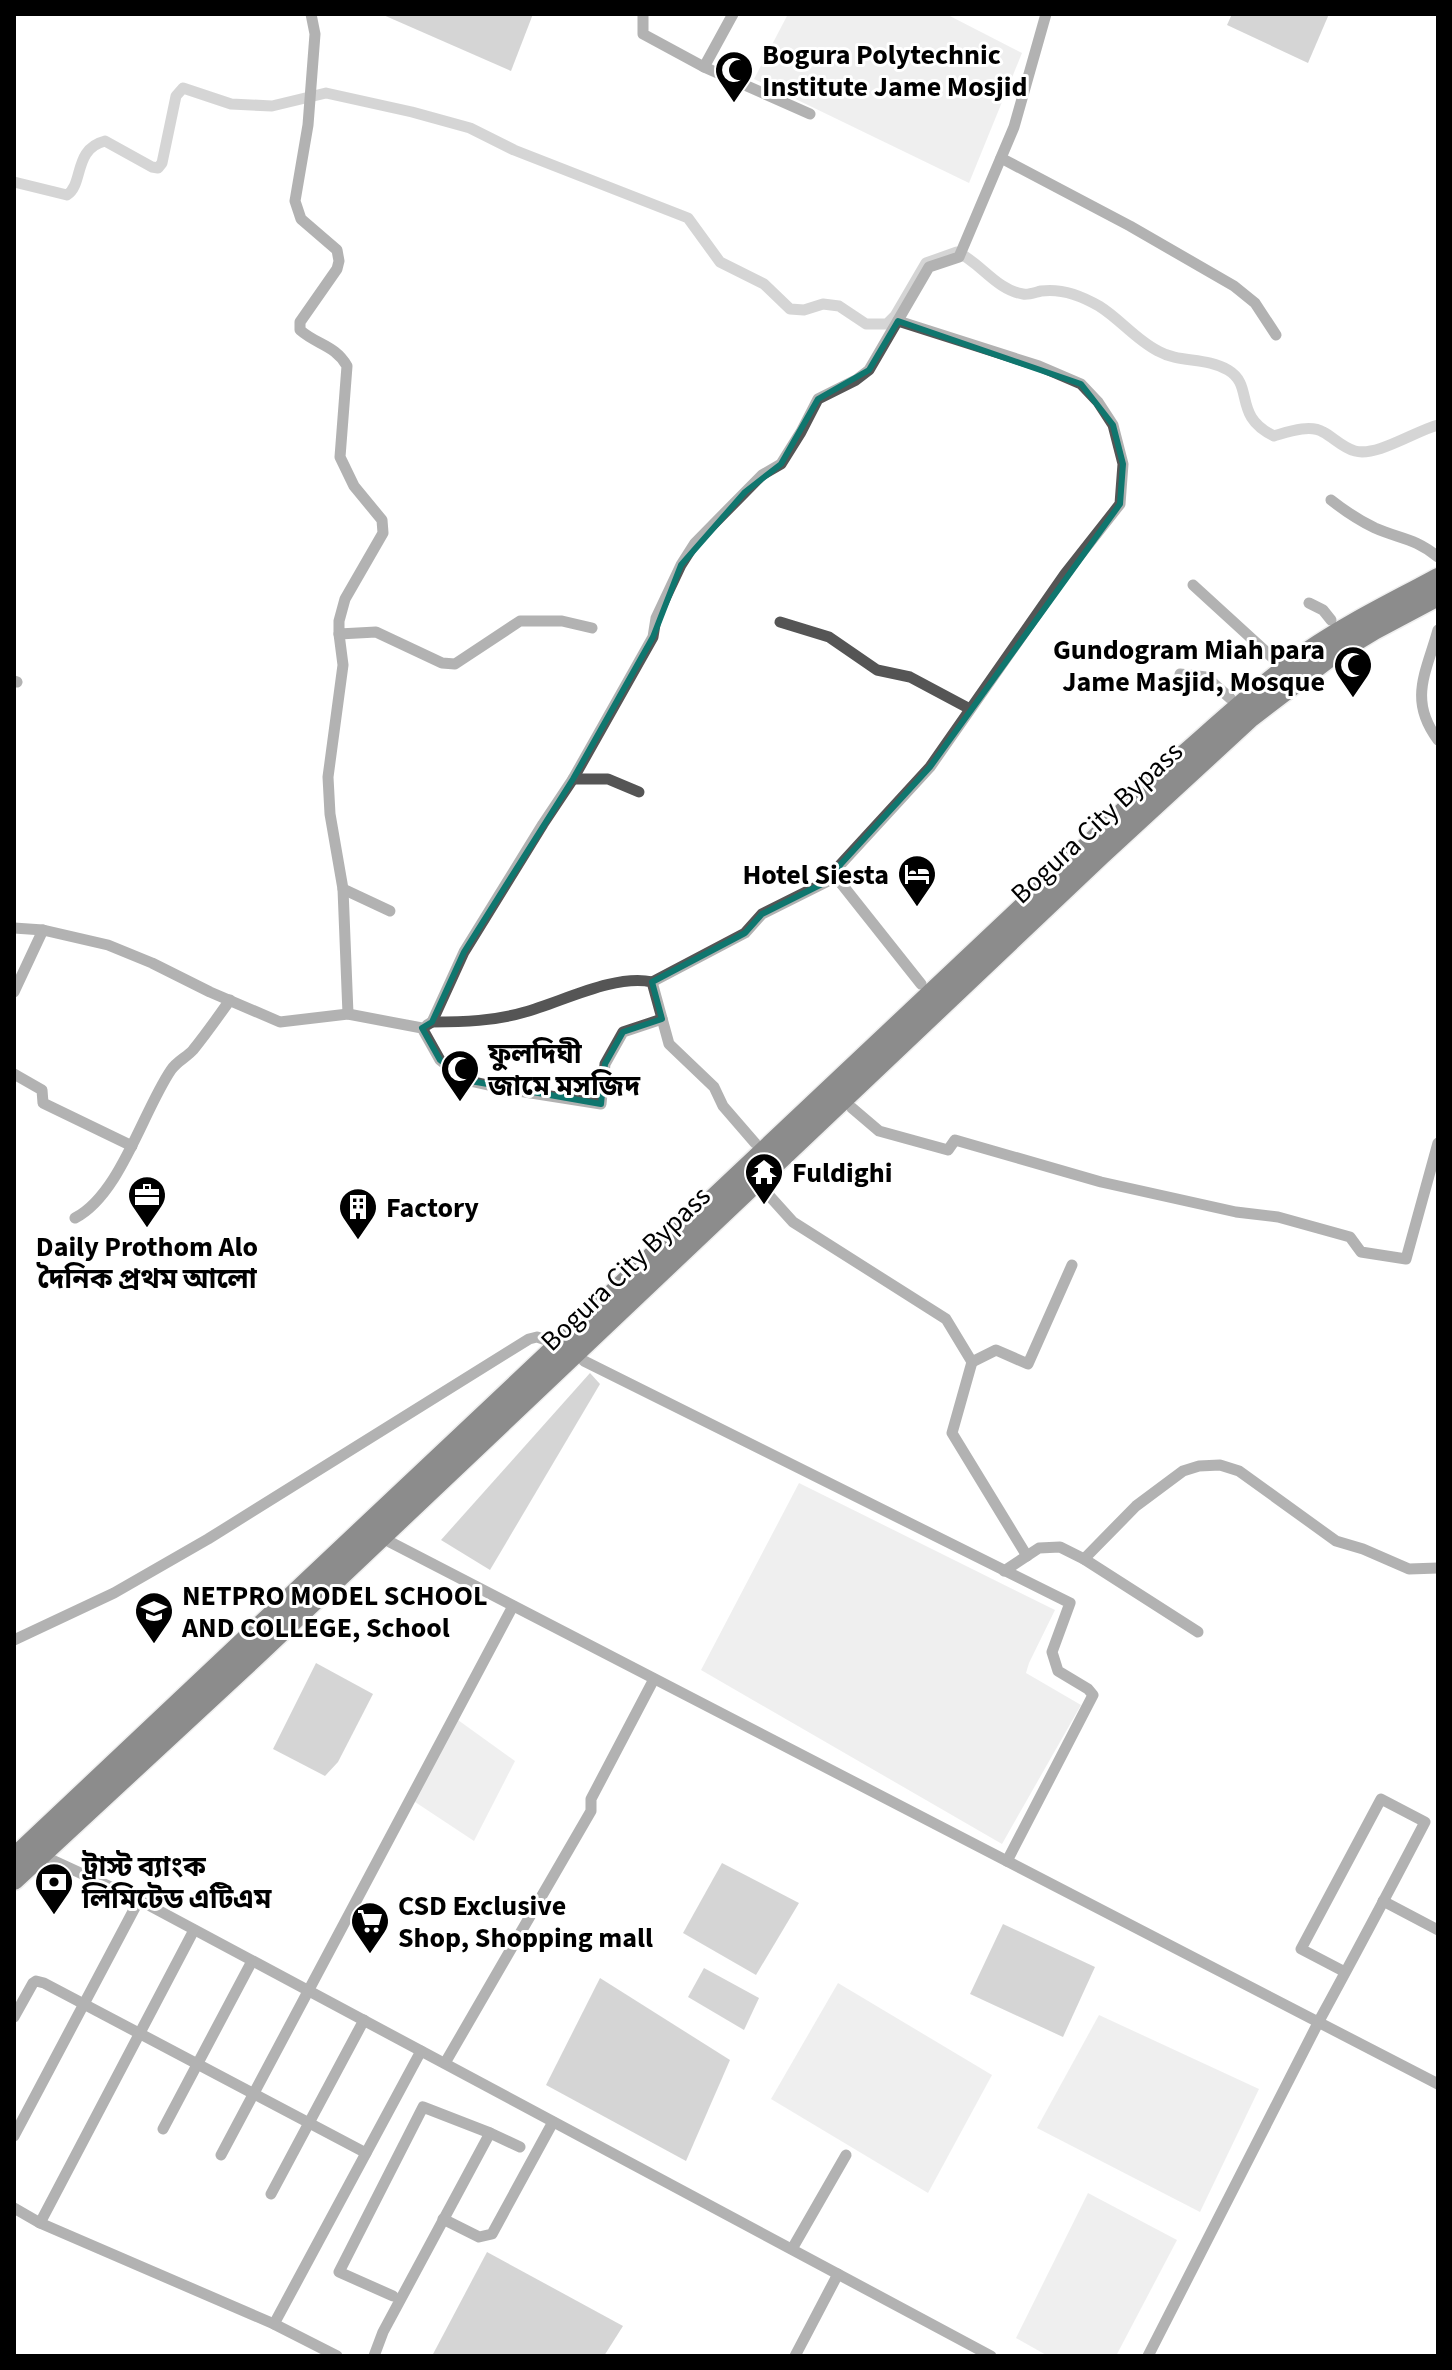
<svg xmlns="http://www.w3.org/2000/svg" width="1452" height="2370" font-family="'Source Sans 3','Noto Sans Bengali',sans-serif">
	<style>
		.green { fill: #dcdcdc }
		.water { fill: #a3a3a3 }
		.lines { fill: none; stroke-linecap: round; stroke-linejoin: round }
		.canal { stroke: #a3a3a3; stroke-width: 11 }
		.highway-casing { stroke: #dbdbdb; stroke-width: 23 }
		.street { stroke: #555; stroke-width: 11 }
		.highway { stroke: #000; stroke-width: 20 }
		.marked { fill: none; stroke: #0f766e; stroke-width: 6; stroke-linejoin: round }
		.labels { text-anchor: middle; stroke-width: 6; stroke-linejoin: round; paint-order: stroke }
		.poi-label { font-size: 28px; font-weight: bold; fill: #000; stroke: #fff; text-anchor: start }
		.street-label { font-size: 28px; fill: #000; stroke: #fff }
	</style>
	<rect width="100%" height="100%" fill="#fff"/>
	<g class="green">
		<path d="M788 14H946L1022 53 969 183 754 79Z"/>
		<path d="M799 1483 1055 1610 1029 1663 1026 1673 1081 1705 1002 1844 701 1670Z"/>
		<path d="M458 1720 515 1761 474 1841 412 1800Z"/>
		<path d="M838 1983 992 2075 928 2193 771 2099Z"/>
		<path d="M1099 2015 1259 2089 1200 2212 1037 2128Z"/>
		<path d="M1088 2193 1177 2240 1116 2356H1048L1016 2338Z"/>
	</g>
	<g class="water">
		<path d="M381 14H533L511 71Z"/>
		<path d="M1232 14H1329L1308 63 1227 25Z"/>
		<path d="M590 1373 600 1384 490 1570 441 1540Z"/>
		<path d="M316 1663 373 1694 338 1762 325 1776 273 1749Z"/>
		<path d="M722 1863 799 1903 756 1975 683 1933Z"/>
		<path d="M1003 1924 1095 1967 1063 2037 970 1994Z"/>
		<path d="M704 1968 759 1998 744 2030 688 1997Z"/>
		<path d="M600 1978 730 2060 686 2161 546 2085Z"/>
		<path d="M487 2252 623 2326 604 2356H432Z"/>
	</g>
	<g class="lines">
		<path class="canal" d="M14 182 67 195C84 184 73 149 105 141L152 167 158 168 162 163 176 96 183 88 231 104 272 106 326 93 412 112 470 128 514 150 688 218 720 262 764 284 790 309 804 310 823 304 839 306 866 324H887L895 316 926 263 957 252C980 262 996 290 1023 294 1029 295 1036 292 1041 291 1062 288 1082 296 1099 306 1120 319 1136 340 1158 351 1179 363 1206 357 1228 370 1255 386 1232 416 1274 436 1288 432 1310 424 1323 432 1333 437 1343 448 1355 451 1377 457 1415 431 1438 425"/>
		<g class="highway-casing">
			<g id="highway">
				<path d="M14 1858 1185 754C1225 719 1265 682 1309 651 1350 623 1394 602 1438 578"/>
				<path d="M14 1880 259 1653 1101 855 1251 717 1331 656 1374 630 1438 596"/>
			</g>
		</g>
		<g class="street">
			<path d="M311 14 315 34 308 125 295 201 301 219 337 250 339 261 337 269 300 322V330C317 345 335 345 347 366L340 457 354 486 382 520 383 533 345 599 339 621V634L376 632 442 663 455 664 520 621H562L592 628"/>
			<path d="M643 14V34L704 67 810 114"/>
			<path d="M704 67 733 14"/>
			<path d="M1001 158 1130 226 1234 286 1255 303 1276 335"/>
			<path d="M898 321 1039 366 1081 384 1098 402 1113 425 1123 464 1120 504 1065 574 930 767 840 865V882L921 984"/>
			<path d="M1331 500C1345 511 1358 520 1375 528 1400 539 1415 538 1438 557"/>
			<path d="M1193 585 1275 660"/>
			<path d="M1309 603 1323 610 1331 620"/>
			<path d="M780 622 829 637 877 670 910 677 970 709"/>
			<path d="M1438 630C1426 673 1408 700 1438 740"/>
			<path d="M339 634 343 665 328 777 330 814 343 889 348 1014"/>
			<path d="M1180 674 1206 677 1230 698"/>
			<path d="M14 681 17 682"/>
			<path d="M573 779H608L639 792"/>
			<path d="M343 889 390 911"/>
			<path d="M14 928 43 930 108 945 152 963 210 992 280 1022 348 1014 422 1028 440 1060 465 1080 506 1089 601 1104 605 1064 623 1032 662 1019"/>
			<path d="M652 982 745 933 762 914 838 876"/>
			<path d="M14 992 43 930"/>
			<path d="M432 1022 464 952 543 824 573 779 653 637 656 618 681 565 695 543 762 475 781 464 801 432 818 399 856 380 869 370 929 267 959 257 1014 127 1046 14"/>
			<path d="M427 1025 432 1022C463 1022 495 1021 525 1012 562 1002 614 974 652 982L669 1044 714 1087 723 1106 755 1143"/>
			<path d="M14 1074 42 1090 43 1103 132 1146"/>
			<path d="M852 1108 879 1131 948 1150 955 1140 1101 1182 1236 1212 1278 1217 1350 1237 1361 1252 1406 1259 1438 1143"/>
			<path d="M765 1191 793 1222 946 1319 972 1362 952 1433 1027 1556"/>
			<path d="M75 1218C120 1195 143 1111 171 1070 177 1061 187 1057 193 1050 206 1034 218 1017 230 1000"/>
			<path d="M584 1361 1070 1603 1052 1652 1058 1671 1088 1689 1093 1695 1007 1861"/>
			<path d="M972 1362 996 1350 1028 1364 1072 1265"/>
			<path d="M390 1542 1438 2084"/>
			<path d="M1084 1559 1198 1632"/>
			<path d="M1004 1571 1039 1548 1060 1547 1084 1559 1136 1506 1183 1471 1199 1466 1220 1465 1239 1471 1336 1541 1363 1549 1409 1569 1438 1568"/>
			<path d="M14 1640 114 1593 208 1539 529 1339 537 1337 546 1340"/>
			<path d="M52 1860 139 1900 991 2356"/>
			<path d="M1383 1901 1438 1930"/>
			<path d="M14 2017 33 1983 36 1981 44 1983 366 2153"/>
			<path d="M445 2063 591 1811V1799L654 1679"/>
			<path d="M163 2129 252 1961"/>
			<path d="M14 2136 139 1900"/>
			<path d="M221 2155 513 1606"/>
			<path d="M271 2194 364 2020"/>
			<path d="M14 2208 40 2223 274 2324 337 2356"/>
			<path d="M443 2219 479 2237 492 2234 553 2122"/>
			<path d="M40 2223 194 1930"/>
			<path d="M792 2249 846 2155"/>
			<path d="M393 2296 339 2272 423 2107 490 2133"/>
			<path d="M274 2324 421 2051"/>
			<path d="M374 2356 383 2332 490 2133 520 2147"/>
			<path d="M795 2356 838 2274"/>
			<path d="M1148 2356 1319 2021C1355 1955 1390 1889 1425 1822L1381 1799 1301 1949 1345 1972"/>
		</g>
		<use href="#highway" class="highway"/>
	</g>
	<path d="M0 0H1452V2370H0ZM898 321 1081 384 1113 425 1123 464 1120 504 930 767 840 865 838 876 762 914 745 933 652 982 662 1019 623 1032 605 1064 601 1104 465 1080 440 1060 422 1028 432 1022 464 952 573 779 653 637 681 565 745 492 781 464 818 399 869 370Z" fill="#fff" fill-opacity=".55" fill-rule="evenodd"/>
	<path class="marked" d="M898 321 1081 384 1113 425 1123 464 1120 504 930 767 840 865 838 876 762 914 745 933 652 982 662 1019 623 1032 605 1064 601 1104 465 1080 440 1060 422 1028 432 1022 464 952 573 779 653 637 681 565 745 492 781 464 818 399 869 370Z"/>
	<defs>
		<g id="mosque-pin" transform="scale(2)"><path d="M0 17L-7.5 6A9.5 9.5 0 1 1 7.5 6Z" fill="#000" stroke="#fff"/><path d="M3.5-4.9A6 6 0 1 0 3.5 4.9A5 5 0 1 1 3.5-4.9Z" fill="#fff"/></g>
		<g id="hotel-pin" transform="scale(2)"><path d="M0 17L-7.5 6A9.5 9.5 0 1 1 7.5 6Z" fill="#000" stroke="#fff"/><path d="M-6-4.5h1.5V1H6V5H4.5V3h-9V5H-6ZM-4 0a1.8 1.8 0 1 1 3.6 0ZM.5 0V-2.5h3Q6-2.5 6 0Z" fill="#fff"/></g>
		<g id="temple-pin" transform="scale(2)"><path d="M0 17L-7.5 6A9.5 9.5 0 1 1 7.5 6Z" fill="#000" stroke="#fff"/><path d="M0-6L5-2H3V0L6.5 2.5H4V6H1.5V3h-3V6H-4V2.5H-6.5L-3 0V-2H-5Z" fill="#fff"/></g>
		<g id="office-pin" transform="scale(2)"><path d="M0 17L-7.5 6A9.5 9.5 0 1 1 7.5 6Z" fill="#000" stroke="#fff"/><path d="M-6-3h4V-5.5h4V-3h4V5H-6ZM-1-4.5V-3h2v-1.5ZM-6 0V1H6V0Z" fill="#fff"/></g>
		<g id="building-pin" transform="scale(2)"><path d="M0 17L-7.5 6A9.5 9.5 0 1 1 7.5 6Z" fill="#000" stroke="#fff"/><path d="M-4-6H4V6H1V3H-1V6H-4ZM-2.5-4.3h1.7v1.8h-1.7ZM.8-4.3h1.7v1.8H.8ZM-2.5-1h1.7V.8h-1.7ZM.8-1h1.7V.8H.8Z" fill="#fff"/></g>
		<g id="school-pin" transform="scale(2)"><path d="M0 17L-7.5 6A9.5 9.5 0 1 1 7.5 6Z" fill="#000" stroke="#fff"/><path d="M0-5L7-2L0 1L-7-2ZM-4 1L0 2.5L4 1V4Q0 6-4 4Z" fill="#fff"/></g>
		<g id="bank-pin" transform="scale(2)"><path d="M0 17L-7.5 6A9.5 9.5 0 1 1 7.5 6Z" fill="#000" stroke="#fff"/><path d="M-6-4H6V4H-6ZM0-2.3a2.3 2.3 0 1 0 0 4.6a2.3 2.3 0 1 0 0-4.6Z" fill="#fff"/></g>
		<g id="supermarket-pin" transform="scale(2)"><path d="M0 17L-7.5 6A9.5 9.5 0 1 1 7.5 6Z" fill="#000" stroke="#fff"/><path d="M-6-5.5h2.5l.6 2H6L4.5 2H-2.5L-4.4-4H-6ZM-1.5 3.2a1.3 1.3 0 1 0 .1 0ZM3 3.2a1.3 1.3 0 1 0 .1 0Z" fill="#fff"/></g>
	</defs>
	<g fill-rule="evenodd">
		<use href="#mosque-pin" x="734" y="70"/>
		<use href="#mosque-pin" x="1353" y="665"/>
		<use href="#hotel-pin" x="917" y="874"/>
		<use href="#mosque-pin" x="460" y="1069"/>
		<use href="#temple-pin" x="764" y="1172"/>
		<use href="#office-pin" x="147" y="1195"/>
		<use href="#building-pin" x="358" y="1207"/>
		<use href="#school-pin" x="154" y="1611"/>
		<use href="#bank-pin" x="54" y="1882"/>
		<use href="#supermarket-pin" x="370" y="1921"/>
	</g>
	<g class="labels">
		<g class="poi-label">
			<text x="762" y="64">Bogura Polytechnic<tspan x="762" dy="32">Institute Jame Mosjid</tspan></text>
			<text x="1325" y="659" text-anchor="end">Gundogram Miah para<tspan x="1325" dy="32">Jame Masjid, Mosque</tspan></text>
			<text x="889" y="884" text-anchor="end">Hotel Siesta</text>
			<text x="488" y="1063">ফুলদিঘী<tspan x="488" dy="32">জামে মসজিদ</tspan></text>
			<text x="792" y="1182">Fuldighi</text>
			<text x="386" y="1217">Factory</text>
			<text x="147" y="1256" text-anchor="middle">Daily Prothom Alo<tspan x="147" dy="32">দৈনিক প্রথম আলো</tspan></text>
			<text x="182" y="1605">NETPRO MODEL SCHOOL<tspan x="182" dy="32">AND COLLEGE, School</tspan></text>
			<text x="82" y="1876">ট্রাস্ট ব্যাংক<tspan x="82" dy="32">লিমিটেড এটিএম</tspan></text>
			<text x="398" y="1915">CSD Exclusive<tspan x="398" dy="32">Shop, Shopping mall</tspan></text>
		</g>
		<g class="street-label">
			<text transform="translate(1096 822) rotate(-43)" y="10">Bogura City Bypass</text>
			<text transform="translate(625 1268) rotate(-44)" y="10">Bogura City Bypass</text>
		</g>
	</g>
	<rect width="1452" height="2370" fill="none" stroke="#000000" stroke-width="32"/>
</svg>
